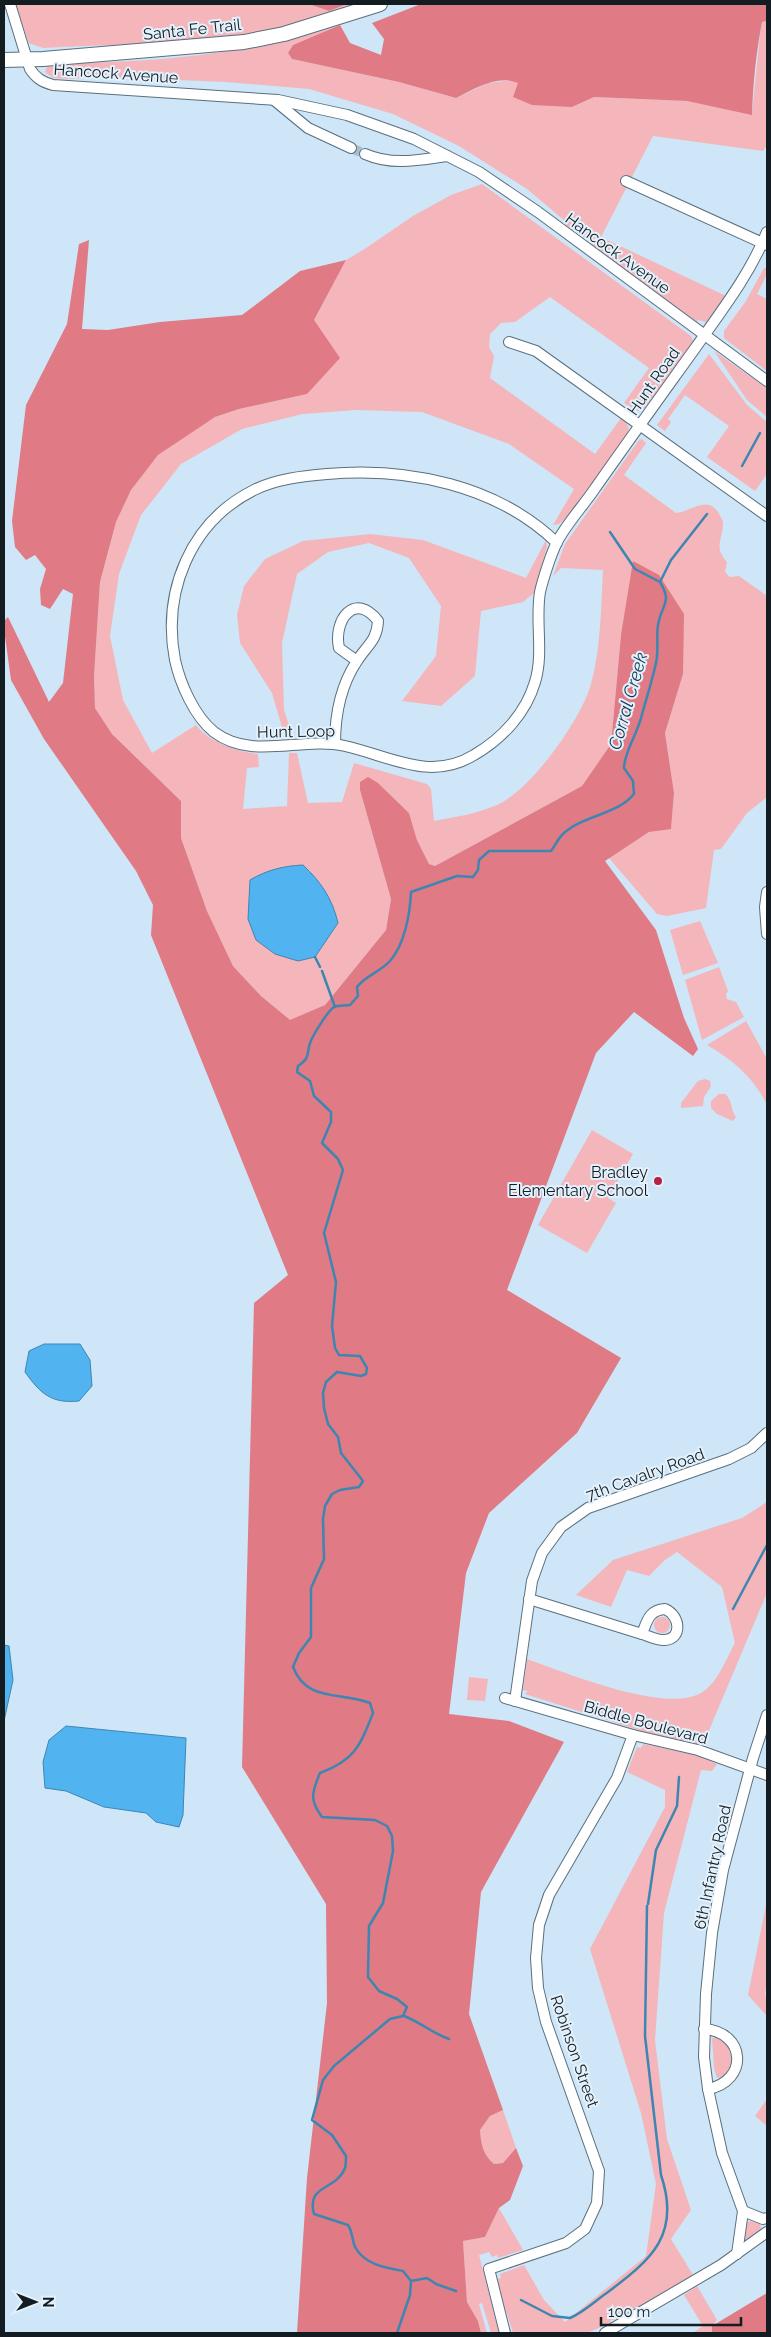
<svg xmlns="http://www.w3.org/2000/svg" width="771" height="2337" font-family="Raleway,sans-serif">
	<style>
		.green { fill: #f4b6ba; fill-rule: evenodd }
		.forest { fill: #e07a84 }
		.water { fill: #51b3f0; stroke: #3e86b2 }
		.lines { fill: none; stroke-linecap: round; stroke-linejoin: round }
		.stream { stroke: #3e86b2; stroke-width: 2.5 }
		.street-tunnel { stroke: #a9becc; stroke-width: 10; stroke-dasharray: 10 5; stroke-linecap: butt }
		.street-casing { stroke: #5a6f7e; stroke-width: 12 }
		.secondary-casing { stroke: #5a6f7e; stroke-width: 16 }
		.street { stroke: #fff; stroke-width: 10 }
		.secondary { stroke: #fff; stroke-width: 14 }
		.poi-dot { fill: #b42244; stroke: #e3f1fc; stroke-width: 2 }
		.labels { text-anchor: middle; stroke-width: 4; stroke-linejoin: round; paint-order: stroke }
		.street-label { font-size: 16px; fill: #131c21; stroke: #e3f1fc }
		.poi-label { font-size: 16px; fill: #131c21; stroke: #e3f1fc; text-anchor: end }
		.water-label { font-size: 18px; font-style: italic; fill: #0e3851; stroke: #e3f1fc }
	</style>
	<rect width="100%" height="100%" fill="#cee6f7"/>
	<g class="green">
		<path d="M15 4H309L329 11 347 4H359C319 16 279 30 237 36 173 46 108 44 43 48L29 43Z"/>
		<path d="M767 21V145L763 151 653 136 601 237 726 296 706 322 698 320 697 322 590 244 589 241 564 224 565 221 527 189 459 146 393 114 309 89 226 82 102 77 67 79 53 78 45 72 48 65C93 62 138 62 182 57 234 52 290 42 340 25L293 45 288 53 292 59 399 82 456 98 488 83 511 80 572 107 594 97 687 101 752 114 760 34 762 22Z"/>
		<path d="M482 184 691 336 693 341 691 346 645 408 638 411 624 403 649 368 550 297 515 322 501 323 490 334 489 347 494 356 490 378 595 454 621 418C627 423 631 427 627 435L567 517 559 524 553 525 574 489 509 444 422 412 356 410 303 414 242 429 181 464 141 515 119 574 110 636 123 700 152 753 196 725C208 741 234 751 258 754L259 767 247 768 243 809 287 806 289 753H297L308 803 342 802 354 763 427 784 431 789 434 821C455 817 476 814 497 805 531 790 581 720 591 684 601 648 601 607 603 570L561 568 553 576 565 544 639 440 642 439 646 443 624 475 676 513C696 510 711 491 723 522 723 540 713 547 727 562L725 572 730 577 739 576 767 596V797L747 813 721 849 714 850 706 908 667 916 657 914 609 858 649 832 671 828 674 793 665 733 683 674 621 635 611 744 582 786 435 866 429 864 417 840 409 813 378 783 360 790 391 899 386 930 325 1005 290 1021 261 996 233 966 207 911 181 838V801L112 734 95 708 94 676 100 582 116 522 131 490 141 476 158 455 186 435 215 417 239 409 307 394 311 388 314 320 346 260 363 250 413 216 451 195ZM320 882 338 923 315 957Z"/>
		<path d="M764 268H767V274L757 294 767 299V371L724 338V331L746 301Z"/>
		<path d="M714 351 767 388V417L747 400Z"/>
		<path d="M709 354 747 405 767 422V474L755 491 707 457 729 426 685 395 668 419 671 422 665 431 657 425Z"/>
		<path d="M370 534 423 540 526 578 546 540 547 546 535 592 523 602 481 611 475 676 441 706 402 701 436 656 441 606 409 558 369 543 328 552 297 574 282 643 284 710 292 734H284L272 693 240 643 237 615 244 586 265 559 303 541Z"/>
		<path d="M700 921 718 963 683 975 670 930Z"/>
		<path d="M719 967 728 991 726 994 727 999 736 1002 744 1017 702 1040 685 980Z"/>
		<path d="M746 1021 767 1059V1105C755 1079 733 1060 707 1045Z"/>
		<path d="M705 1079 710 1081 711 1086 704 1097 703 1106 681 1108V1103L698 1081Z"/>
		<path d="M719 1094H725C733 1100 730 1110 736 1117L733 1121 717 1114 711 1108V1101Z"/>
		<path d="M592 1130 633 1154 608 1198 616 1203 587 1253 538 1225Z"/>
		<path d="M767 1502V1593L710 1728 705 1746 648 1733 525 1694 528 1691 523 1690 527 1659C564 1672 665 1714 701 1693 718 1683 726 1659 735 1643L722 1587 677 1552 665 1560 649 1576 627 1570 611 1607 576 1595 613 1560 742 1518Z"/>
		<circle cx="662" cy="1625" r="8"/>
		<path d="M469 1677 488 1679 485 1701 467 1700Z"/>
		<path d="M643 1744 697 1755 717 1764 712 1771 701 1770 664 1913 655 2040 667 2139 691 2210 671 2239 693 2275 618 2319 611 2320 610 2323 587 2333H513L497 2282V2279L501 2278 500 2274 524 2265 544 2300 565 2322 646 2256 656 2184 641 2113 590 1949 665 1807V1790L627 1772 637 1747 641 1748Z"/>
		<path d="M767 1900V1977L765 1996 767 1998V2016L748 1995Z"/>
		<path d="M718 2037 728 2044 732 2062 725 2076 717 2078 714 2068 712 2038Z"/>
		<path d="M767 2099V2126L755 2116Z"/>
		<path d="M503 2110 516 2148 503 2163 494 2164C483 2155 481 2144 480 2130L490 2116Z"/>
		<path d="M499 2208 523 2250 498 2258 497 2255 492 2257 489 2252 479 2255 499 2333H491L482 2303 479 2304 487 2333H481L478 2321 467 2302 463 2241 485 2237Z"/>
		<path d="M750 2221 760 2224 761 2229 743 2242 746 2223Z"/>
		<path d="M697 2286 717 2320 712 2326V2333H693L703 2326 684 2295Z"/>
	</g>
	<g class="forest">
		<path d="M309 4H347L329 11Z"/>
		<path d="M421 4H767V21L762 22C756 53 753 84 752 115L687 101 594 97 572 107 532 105 513 97 518 83C498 74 474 89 456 98L399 82 292 59 288 53 293 45 340 25 350 43 381 55 384 39 372 23Z"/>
		<path d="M89 240 82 329 108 330 160 322 242 315 300 271 346 260 314 320 340 358 307 394 239 409 215 417 158 455 131 490 116 522 100 582 94 676 95 708 112 734 181 801V838L207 911 233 966 261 996 290 1020 325 1005 386 930 391 899 360 790V782L368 777 378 783 409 813 417 840 429 864 435 866 582 786 611 744 621 635 633 561 659 575 684 614 683 674 665 733 674 793 671 829 649 832 605 861 656 930 684 1018 698 1049 693 1056 634 1012 596 1053 507 1290 621 1358 577 1433 489 1513 466 1573 449 1714 509 1721 564 1742 481 1892 469 2014 503 2110 490 2116 480 2130C481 2144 483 2155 494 2164L503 2163 516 2148 523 2166 510 2200 499 2208 485 2237 463 2241 467 2302 478 2321 481 2333H297L307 2178 327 2003 326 1904 242 1767 254 1303 288 1275 151 935 153 905 136 871 44 739 11 680 4 629V621L8 617 49 702 63 683 73 594 63 589 50 609 41 605 40 589 46 569 35 555 26 560 15 547 12 521 26 405 67 324 79 244Z"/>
		<path d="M767 2293V2333H712V2326Z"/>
	</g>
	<g class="water">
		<path d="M303 865C321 882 332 898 338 923L315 957 298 961 275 954 256 940 248 919 250 880C267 870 283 866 303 865Z"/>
		<path d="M44 1344H80L90 1360 92 1386 79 1401C51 1404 40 1393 25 1372L29 1351Z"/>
		<path d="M4 1645 9 1646 13 1680 4 1721Z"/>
		<path d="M66 1726 186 1738 183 1815 179 1827 156 1822 146 1813 104 1807 66 1791 45 1788 43 1762 49 1740Z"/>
	</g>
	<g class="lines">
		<g class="stream">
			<path d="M742 466 760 433"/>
			<path d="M610 532 635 569 660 582"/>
			<path d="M315 957 320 967"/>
			<path d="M322 971 335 1007"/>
			<path d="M733 1609 767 1545"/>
			<path d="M648 1904 656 1850 677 1806 679 1777"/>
			<path d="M404 2016C420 2022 432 2033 449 2039"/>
			<path d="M411 2281 427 2278 436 2284 456 2291"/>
			<path d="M521 2300 552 2316 570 2318C584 2312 595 2301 608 2292 652 2259 681 2234 661 2175L645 2036 647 1906"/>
			<path d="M397 2333 410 2295 411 2281 403 2271C386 2268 365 2265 355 2247 352 2240 353 2233 348 2225L314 2214C306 2184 336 2191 345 2168 346 2165 346 2160 346 2156L332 2135 312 2120 323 2080 334 2066 390 2019 403 2016 407 2007 397 1999 379 1991 368 1977 369 1926 383 1903 393 1851 392 1836 387 1826 375 1820 322 1817C309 1800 312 1792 320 1773 355 1760 360 1746 373 1713L370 1703C341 1691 307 1703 293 1667L299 1653 311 1637V1588L324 1559 323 1519 325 1506 332 1494 340 1490 359 1487 363 1481 341 1453 338 1437 328 1424 324 1408 323 1393 326 1382 337 1372 361 1376 366 1374 367 1368 360 1356 339 1355 335 1348 332 1326 336 1282 324 1233 343 1170 338 1159 322 1143 331 1122V1112L314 1096 310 1081 297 1072 298 1066C311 1057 306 1055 310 1043 313 1035 327 1012 334 1007 338 1005 346 1006 350 1005L358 996 357 987C365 976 380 972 390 961 405 944 410 913 411 892L457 876 473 877 478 870 479 860 489 851H551C555 846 558 839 562 835 582 815 617 815 634 794L633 781 624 768C624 753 637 734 641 718 646 700 652 681 656 663 659 650 656 637 658 625 661 605 673 603 660 582L671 560 707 514"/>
		</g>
		<path class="street-tunnel" d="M351 148 365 154"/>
		<g class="street-casing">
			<g id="street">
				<path d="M10 4 30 69C36 78 42 82 53 85L278 100 347 115 414 139 479 172 538 212 767 381"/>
				<path d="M274 100 308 128 351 148"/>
				<path d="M365 154C392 166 419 160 447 156"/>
				<path d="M626 181 767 245"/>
				<path d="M509 342 536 351 767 516"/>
				<path d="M557 543C497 485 408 467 327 474 303 476 276 479 254 490 190 522 162 592 175 660 180 683 194 716 214 732 252 761 302 736 345 746 390 756 430 782 474 755 502 739 526 713 535 682 544 653 535 621 540 592 543 579 551 554 557 542 567 523 584 505 596 487 629 440 663 393 696 347 722 310 750 274 767 232"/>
				<path d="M335 744C335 715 341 685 357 661 367 645 377 641 378 621 355 591 333 620 339 648L357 661"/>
				<path d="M767 892 765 907 767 934"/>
				<path d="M529 1599 642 1634"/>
				<path d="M665 1609C681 1616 682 1639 665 1640 658 1641 649 1636 642 1634 647 1621 649 1610 665 1609Z"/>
				<path d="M505 1698 633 1735 698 1750 767 1775"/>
				<path d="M515 1701 532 1581 542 1553 561 1527 588 1508 729 1459 751 1448 767 1433"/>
				<path d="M704 2029C746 2032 749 2081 708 2089"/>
				<path d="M743 2211 763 2219 767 2218"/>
				<path d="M737 2254 743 2211 722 2153 708 2089 704 2057 706 1994 712 1933 723 1870 753 1758 767 1715"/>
				<path d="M505 2333 489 2269 566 2243 585 2229 597 2203 599 2171 546 2022 538 1988 536 1958 539 1925 549 1895 617 1778 633 1735"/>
				<path d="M605 2333 721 2265 767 2232"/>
			</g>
		</g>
		<g class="secondary-casing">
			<path id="secondary" d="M4 60 43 59 244 42 284 34 380 4"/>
		</g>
		<use href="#street" class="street"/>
		<use href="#secondary" class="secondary"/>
	</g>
	<circle class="poi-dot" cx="658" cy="1181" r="5"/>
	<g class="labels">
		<g class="street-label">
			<text transform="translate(192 29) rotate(-6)" y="6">Santa Fe Trail</text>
			<text transform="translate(116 73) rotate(4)" y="6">Hancock Avenue</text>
			<text transform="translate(618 253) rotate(36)" y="6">Hancock Avenue</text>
			<text transform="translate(653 381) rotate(-55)" y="6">Hunt Road</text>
			<text transform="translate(296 731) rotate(-1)" y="6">Hunt Loop</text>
			<text transform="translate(645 1474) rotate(-20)" y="6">7th Cavalry Road</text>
			<text transform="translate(646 1722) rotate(15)" y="6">Biddle Boulevard</text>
			<text transform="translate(712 1867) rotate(-78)" y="6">6th Infantry Road</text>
			<text transform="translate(575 2051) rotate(71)" y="6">Robinson Street</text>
		</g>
		<g class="poi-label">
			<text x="648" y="1178">Bradley<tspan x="648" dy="18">Elementary School</tspan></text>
		</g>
		<g class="water-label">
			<text transform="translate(628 701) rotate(-74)" y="6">Corral Creek</text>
		</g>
	</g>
	<rect width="771" height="2337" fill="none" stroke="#131c21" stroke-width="10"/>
	<g transform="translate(35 2302) rotate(90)" stroke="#e3f1fc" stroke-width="4" paint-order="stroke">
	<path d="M0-4L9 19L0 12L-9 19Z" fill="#131c21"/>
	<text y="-8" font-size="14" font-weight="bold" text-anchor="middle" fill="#131c21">N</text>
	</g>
	<path d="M601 2317v8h140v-8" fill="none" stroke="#131c21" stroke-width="2.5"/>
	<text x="608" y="2317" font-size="15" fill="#131c21" stroke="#e3f1fc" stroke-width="4" paint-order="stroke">100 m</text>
</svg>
